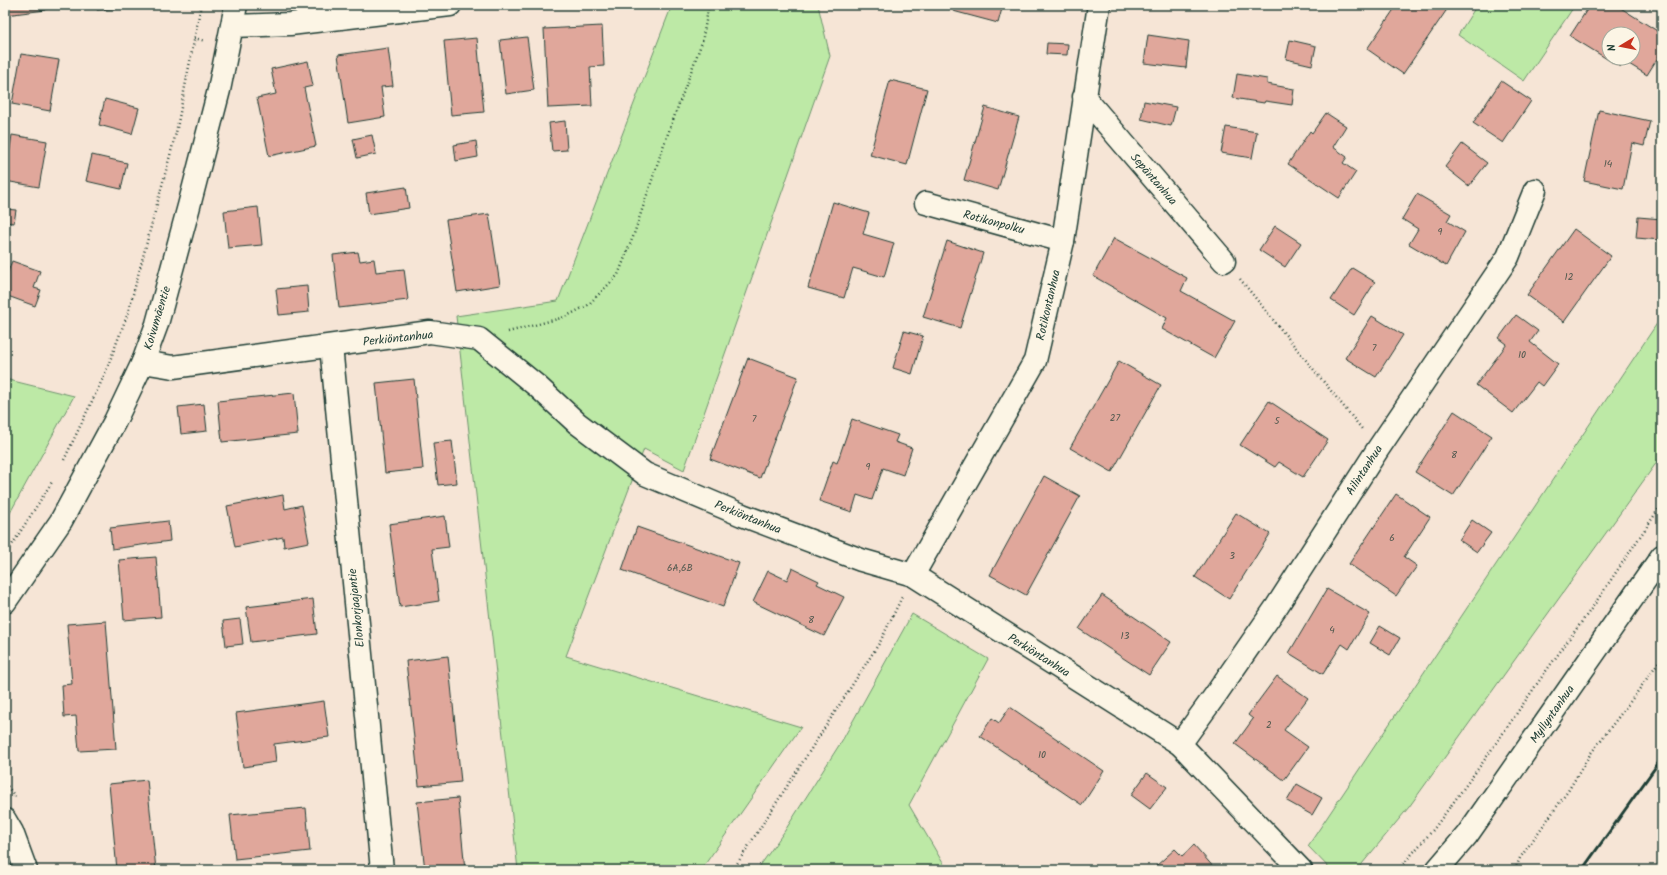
<svg xmlns="http://www.w3.org/2000/svg" width="1667" height="875" font-family="Kalam,sans-serif">
	<style>
		.green { fill: #bde9a6; stroke: #6e936d }
		.building { fill: #e0a79b; stroke: #1f3d34; fill-rule: evenodd }
		.lines { fill: none; stroke-linecap: round; stroke-linejoin: round }
		.minor-casing { stroke: #1f3d34; stroke-width: 25 }
		.path { stroke: #1f3d34; stroke-width: 2.5; stroke-dasharray: 1 3; stroke-linecap: butt }
		.minor { stroke: #fcf5e5; stroke-width: 22 }
		.rail { stroke: #1f3d34; stroke-width: 3 }
		.labels { text-anchor: middle; stroke-width: 4; stroke-linejoin: round; paint-order: stroke }
		.number-label { font-size: 10px; fill: #4f584e }
		.street-label { font-size: 12px; fill: #1f3d34; stroke: #fcf5e5 }
	</style>
	<rect width="100%" height="100%" fill="#f6e5d6"/>
	<filter id="ink" filterUnits="userSpaceOnUse"><feTurbulence type="fractalNoise" baseFrequency=".025" numOctaves="2"/><feDisplacementMap in="SourceGraphic" scale="8" xChannelSelector="R" yChannelSelector="G"/><feConvolveMatrix kernelMatrix="1 2 1 2 8 2 1 2 1" color-interpolation-filters="sRGB"/></filter>
	<g filter="url(#ink)">
		<g class="green">
			<path d="M672 5H818L830 56 684 470 644 449 566 656 801 727 701 870H518L456 316 558 301Z"/>
			<path d="M1477 5H1575L1524 81 1458 35Z"/>
			<path d="M1662 316V455L1409 807 1357 870H1331L1308 846Z"/>
			<path d="M5 379 74 396 5 522Z"/>
			<path d="M912 614 988 659 909 805 947 870H757L784 832 843 739Z"/>
		</g>
		<g class="building">
			<path d="M5 5H46V10L5 15Z"/>
			<path d="M97 5H138V7L97 10Z"/>
			<path d="M955 5H1003L998 23 953 11Z"/>
			<path d="M1397 5H1450L1403 74 1367 49Z"/>
			<path d="M1590 5H1616L1662 34V51L1647 75 1624 61 1620 67 1570 36ZM1609 34H1633V58H1609Z"/>
			<path d="M602 26 604 66 590 67 592 106 548 108 544 29Z"/>
			<path d="M1148 35 1189 41 1186 68 1144 63Z"/>
			<path d="M527 37 534 90 506 94 500 40Z"/>
			<path d="M477 38 484 112 451 115 444 41Z"/>
			<path d="M1290 40 1316 46 1312 65 1286 59Z"/>
			<path d="M1047 43 1068 44 1067 55 1046 54Z"/>
			<path d="M388 48 393 86 381 87 385 117 348 123 338 55Z"/>
			<path d="M21 54 59 60 50 111 12 104Z"/>
			<path d="M308 61 313 86 304 88 316 146 269 156 257 98 276 94 271 69Z"/>
			<path d="M1237 74 1267 79V84L1294 89 1292 105 1265 101 1264 103 1233 98Z"/>
			<path d="M890 80 927 89 907 165 870 155Z"/>
			<path d="M1501 81 1531 101 1503 143 1473 123Z"/>
			<path d="M105 99 139 108 132 134 99 125Z"/>
			<path d="M1144 101 1176 107 1171 126 1141 119Z"/>
			<path d="M985 107 1019 117 998 190 964 180Z"/>
			<path d="M1599 110 1650 121 1644 146 1632 143 1623 189 1584 181Z"/>
			<path d="M1326 113 1346 126 1333 147 1347 157 1343 163 1356 172 1339 198 1288 164 1310 131 1312 133Z"/>
			<path d="M565 121 567 150 552 151 549 123Z"/>
			<path d="M1226 127 1257 132 1252 158 1221 153Z"/>
			<path d="M12 135 47 141 39 187 5 181Z"/>
			<path d="M372 135 376 154 357 158 353 139Z"/>
			<path d="M476 141 478 157 456 161 454 145Z"/>
			<path d="M1462 144 1487 163 1469 186 1445 167Z"/>
			<path d="M92 155 127 163 121 189 86 181Z"/>
			<path d="M406 187 409 208 369 214 366 193Z"/>
			<path d="M1417 194 1451 214 1447 221 1465 232 1446 266 1409 244 1418 229 1402 219Z"/>
			<path d="M833 202 869 213 863 234 894 243 884 277 853 268 844 298 808 288Z"/>
			<path d="M258 207 262 245 228 248 224 211Z"/>
			<path d="M5 209 16 210 14 223 5 222Z"/>
			<path d="M489 214 500 285 457 292 446 220Z"/>
			<path d="M1638 217 1662 219 1661 240 1636 238Z"/>
			<path d="M1275 226 1301 243 1285 267 1259 250Z"/>
			<path d="M1574 229 1611 256 1564 322 1527 295Z"/>
			<path d="M1114 238 1187 278 1181 291 1235 321 1214 358 1162 329 1167 318 1093 276Z"/>
			<path d="M947 241 983 253 960 328 923 317Z"/>
			<path d="M358 252 360 261 374 259 376 272 404 269 408 300 339 308 333 255Z"/>
			<path d="M12 261 40 271 34 288 41 290 35 306 5 295V279Z"/>
			<path d="M1352 268 1375 282 1354 315 1331 300Z"/>
			<path d="M307 286 309 312 279 315 276 289Z"/>
			<path d="M1516 315 1538 331 1530 342 1558 364 1542 386 1537 382 1513 413 1476 385 1507 344 1499 338Z"/>
			<path d="M1372 316 1403 335 1376 377 1345 358Z"/>
			<path d="M904 331 923 336 912 374 893 368Z"/>
			<path d="M748 358 798 377 760 478 710 459Z"/>
			<path d="M1119 361 1161 385 1112 472 1070 448Z"/>
			<path d="M414 379 423 469 385 473 376 383Z"/>
			<path d="M294 393 298 434 222 442 218 401Z"/>
			<path d="M1269 401 1328 440 1303 477 1279 462 1275 467 1240 445Z"/>
			<path d="M204 404 207 431 181 434 178 407Z"/>
			<path d="M1454 411 1492 436 1453 496 1415 472Z"/>
			<path d="M852 419 898 435 895 442 912 448 903 475 883 468 872 500 857 495 852 512 819 501 833 461 837 463Z"/>
			<path d="M452 441 457 483 438 485 433 443Z"/>
			<path d="M1044 476 1080 496 1026 595 990 575Z"/>
			<path d="M1396 494 1430 517 1404 557 1417 566 1396 596 1349 564Z"/>
			<path d="M283 495 285 509 302 505 309 542 284 547 283 537 235 547 227 506Z"/>
			<path d="M1236 513 1270 534 1229 599 1195 577Z"/>
			<path d="M445 516 449 547 432 549 439 601 400 607 389 524Z"/>
			<path d="M1472 520 1491 533 1477 552 1459 540Z"/>
			<path d="M168 521 170 541 112 549 110 528Z"/>
			<path d="M637 527 739 563 723 607 622 570Z"/>
			<path d="M156 557 161 617 124 620 119 560Z"/>
			<path d="M792 568 819 581 817 584 844 597 824 636 753 602 768 571 787 580Z"/>
			<path d="M1327 589 1370 614 1349 649 1342 644 1323 674 1289 653Z"/>
			<path d="M1102 595 1171 642 1149 675 1079 629Z"/>
			<path d="M313 599 317 634 251 642 246 607Z"/>
			<path d="M240 619 243 644 226 646 223 621Z"/>
			<path d="M106 621 116 749 79 751 76 716 64 717 62 685 72 684 67 624Z"/>
			<path d="M1380 626 1400 638 1390 655 1370 643Z"/>
			<path d="M448 656 461 782 419 786 406 661Z"/>
			<path d="M1277 676 1308 698 1284 730 1308 747 1284 780 1235 744 1253 719 1248 715Z"/>
			<path d="M324 701 329 737 274 744 276 762 243 767 236 713Z"/>
			<path d="M1010 707 1104 771 1082 805 980 736 992 718 999 723Z"/>
			<path d="M1147 773 1167 787 1150 809 1131 795Z"/>
			<path d="M147 780 156 870H117L109 784Z"/>
			<path d="M1297 784 1322 798 1312 815 1287 801Z"/>
			<path d="M458 798 465 870H425L417 802Z"/>
			<path d="M306 808 310 851 235 859 230 815Z"/>
			<path d="M1194 845 1216 870H1160L1156 866 1175 849 1182 856Z"/>
		</g>
		<g class="lines">
			<g class="minor-casing">
				<g id="minor">
					<path d="M233 26 290 24 450 5"/>
					<path d="M1084 97 1224 261"/>
					<path d="M926 203 1063 241"/>
					<path d="M331 346 382 870"/>
					<path d="M143 362 173 367 430 332 479 339 537 386 577 423 645 474 742 515 861 560 913 575 1180 744 1301 870"/>
					<path d="M913 575 1035 361 1063 241 1099 5"/>
					<path d="M5 602 61 521 115 421 143 362 157 324 189 206 219 90 236 5"/>
					<path d="M1180 744 1214 697 1277 606 1378 449 1508 257 1535 190"/>
					<path d="M5 820 12 832 26 870"/>
					<path d="M1437 870 1467 835 1662 556"/>
				</g>
			</g>
			<g class="path">
				<path d="M194 38 205 41"/>
				<path d="M1240 279 1362 429"/>
				<path d="M508 332 565 317 588 305 618 275 633 237 663 147 702 42 709 5"/>
				<path d="M64 460 104 376 128 313 176 133 201 5"/>
				<path d="M8 551 52 482"/>
				<path d="M5 783 16 798"/>
				<path d="M733 870 880 642 902 597"/>
				<path d="M1398 870 1433 830 1483 762 1546 671 1594 605 1662 504"/>
				<path d="M1515 870 1520 858 1568 791 1591 753 1636 694 1662 657"/>
			</g>
			<use href="#minor" class="minor"/>
			<path class="rail" d="M1582 870 1662 758"/>
		</g>
	</g>
	<g class="labels">
		<g class="number-label">
			<text x="1608" y="167">14</text>
			<text x="1440" y="235">9</text>
			<text x="1569" y="280">12</text>
			<text x="1374" y="351">7</text>
			<text x="1522" y="358">10</text>
			<text x="1115" y="421">27</text>
			<text x="754" y="422">7</text>
			<text x="1277" y="424">5</text>
			<text x="1454" y="458">8</text>
			<text x="868" y="470">9</text>
			<text x="1392" y="541">6</text>
			<text x="1232" y="559">3</text>
			<text x="680" y="571">6A,6B</text>
			<text x="811" y="623">8</text>
			<text x="1332" y="633">4</text>
			<text x="1125" y="639">13</text>
			<text x="1269" y="728">2</text>
			<text x="1042" y="758">10</text>
		</g>
		<g class="street-label">
			<text transform="translate(1154 179) rotate(49)" y="4">Sepäntanhua</text>
			<text transform="translate(994 222) rotate(15)" y="4">Rotikonpolku</text>
			<text transform="translate(1048 305) rotate(-77)" y="4">Rotikontanhua</text>
			<text transform="translate(157 318) rotate(-73)" y="4">Koivumäentie</text>
			<text transform="translate(398 338) rotate(-6)" y="4">Perkiöntanhua</text>
			<text transform="translate(1364 470) rotate(-57)" y="4">Ailintanhua</text>
			<text transform="translate(748 517) rotate(22)" y="4">Perkiöntanhua</text>
			<text transform="translate(356 608) rotate(-96)" y="4">Elonkorjaajantie</text>
			<text transform="translate(1039 655) rotate(32)" y="4">Perkiöntanhua</text>
			<text transform="translate(1552 714) rotate(-55)" y="4">Myllyntanhua</text>
		</g>
	</g>
	<rect width="1667" height="875" fill="none" stroke="#fcf5e5" stroke-width="20"/>
	<rect x="10" y="10" width="1647" height="855" fill="none" stroke="#1f3d34" stroke-width="1.5" filter="url(#ink)"/>
	<g transform="translate(1621 46) rotate(260)"><circle r="19" fill="#fcf5e5" stroke="#a4ab9e"/>
	<path d="M0-3L7 15L0 10L-7 15Z" fill="#c8321e"/>
	<text y="-6" font-size="11" font-weight="bold" text-anchor="middle" fill="#1f3d34">N</text>
	</g>
</svg>
